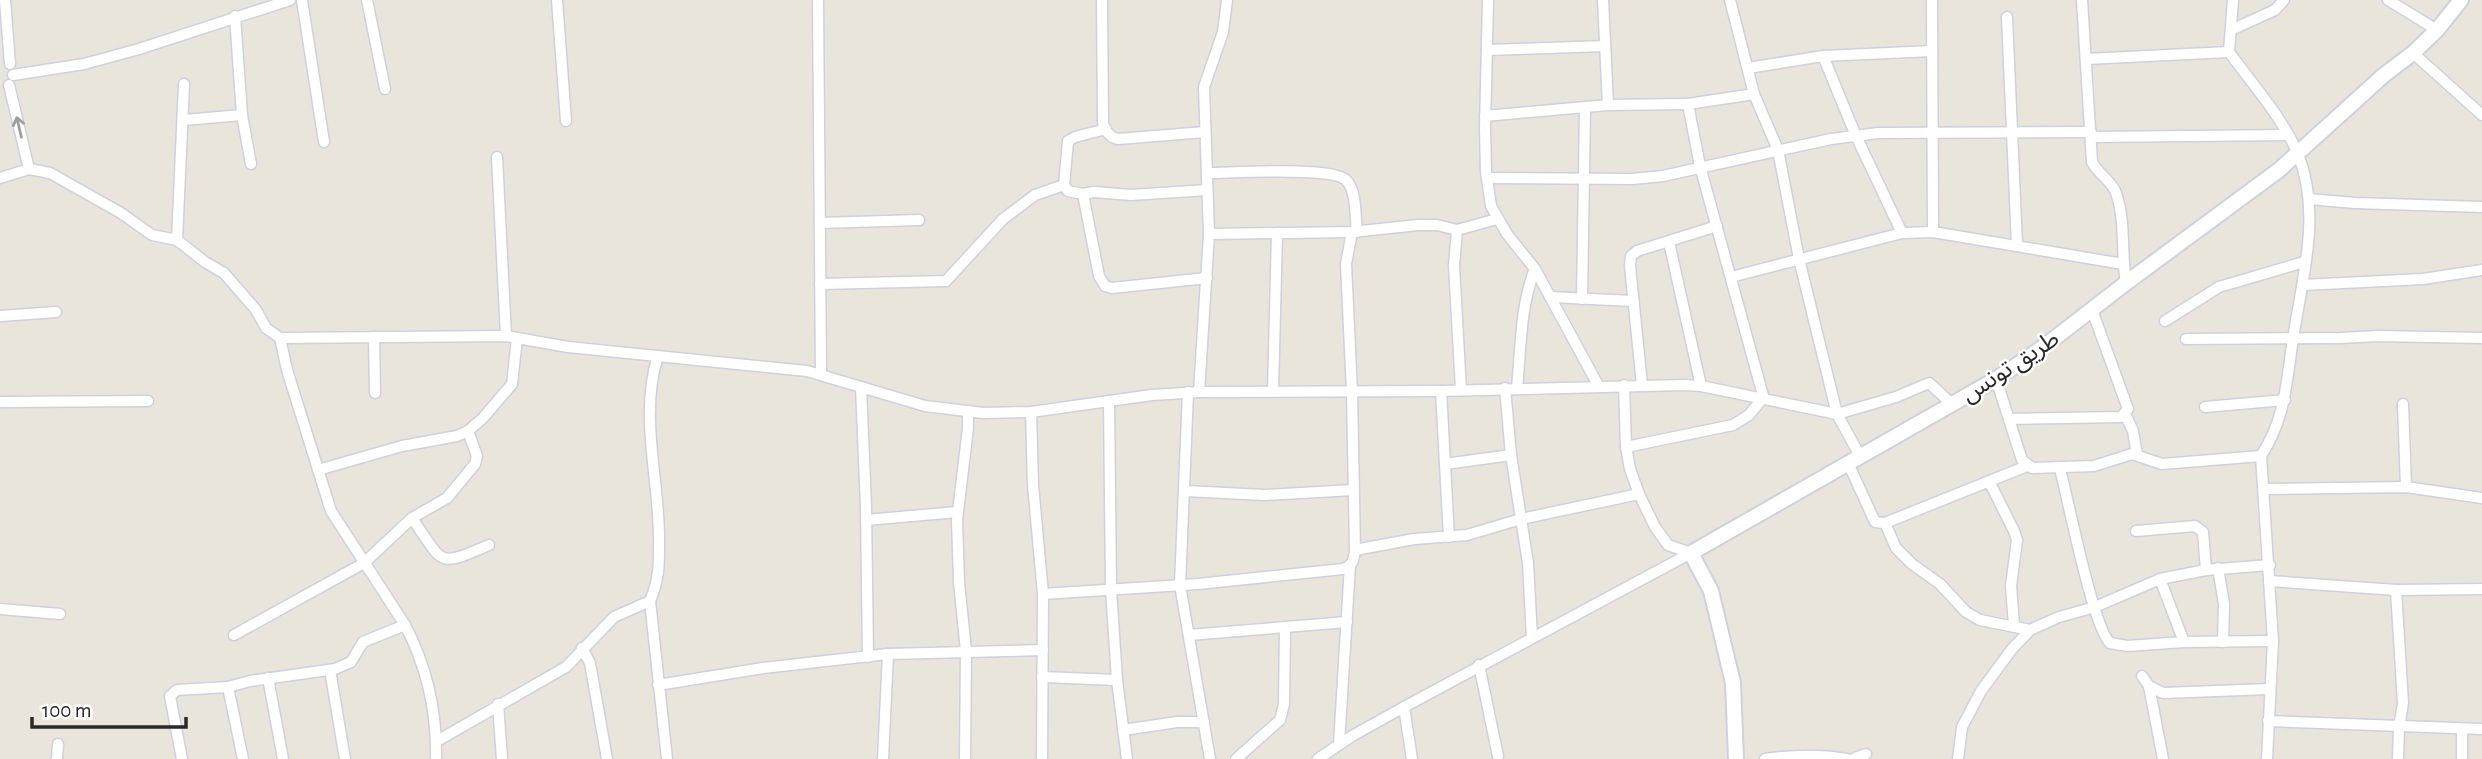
<svg xmlns="http://www.w3.org/2000/svg" width="2482" height="759" font-family="'Alegreya Sans','Noto Sans Arabic',sans-serif">
	<style>
		.lines { fill: none; stroke-linecap: round; stroke-linejoin: round }
		.minor-casing { stroke: #cfd0e1; stroke-width: 13 }
		.secondary-casing { stroke: #cfd0e1; stroke-width: 18 }
		.minor { stroke: #fff; stroke-width: 10 }
		.secondary { stroke: #fff; stroke-width: 14 }
		.oneway { stroke: #9e9e9e }
		.labels { text-anchor: middle; stroke-width: 5; stroke-linejoin: round; paint-order: stroke }
		.street-label { font-size: 24px; fill: #282828; stroke: #fff }
	</style>
	<rect width="100%" height="100%" fill="#eae5da"/>
	<g class="lines">
		<g class="minor-casing">
			<g id="minor">
				<path d="M5 0 10 64"/>
				<path d="M302 0 324 142"/>
				<path d="M367 0 385 89"/>
				<path d="M557 0 566 121"/>
				<path d="M818 0 821 373"/>
				<path d="M1102 0 1103 121 1104 129 1112 137 1118 139 1205 132"/>
				<path d="M1488 0 1485 129 1486 172 1491 206 1507 234 1535 269 1598 385"/>
				<path d="M1603 0 1608 105"/>
				<path d="M1730 0 1754 94 1778 150 1799 259 1837 414 1896 397 1929 383 1952 404"/>
				<path d="M1932 0 1933 232"/>
				<path d="M2082 0 2092 162C2098 174 2112 181 2116 193 2126 221 2121 254 2126 283"/>
				<path d="M2233 0 2229 52C2253 85 2282 117 2298 154 2322 214 2302 278 2293 339 2286 383 2286 417 2261 456L2273 641 2267 759"/>
				<path d="M2388 0 2437 30"/>
				<path d="M235 16 242 115 251 164"/>
				<path d="M2007 17 2017 245"/>
				<path d="M2231 30 2275 10 2284 0"/>
				<path d="M1487 50 1605 46"/>
				<path d="M2413 53 2482 115"/>
				<path d="M1823 56 1856 136 1902 233"/>
				<path d="M2086 59 2229 52"/>
				<path d="M1748 68 1823 56 1932 51"/>
				<path d="M13 75 84 64 139 49 290 0"/>
				<path d="M9 85 29 169"/>
				<path d="M1754 94 1688 104 1700 166 1764 399"/>
				<path d="M1485 116 1608 105 1688 104"/>
				<path d="M184 120 242 115"/>
				<path d="M1106 129 1075 137 1068 141 1064 185 1068 191 1083 194 1094 192 1131 195 1207 190"/>
				<path d="M2091 137 2288 135"/>
				<path d="M497 157 506 336"/>
				<path d="M1207 173C1231 173 1332 166 1346 180 1357 190 1355 218 1357 232"/>
				<path d="M0 178 29 169 50 173 121 213 152 235 177 240 205 262 224 273 256 310 266 328 280 338 287 370 331 511 405 625C427 667 437 713 436 759"/>
				<path d="M1487 178 1632 179 1663 176 1831 139 1878 133 2091 132"/>
				<path d="M1083 194 1099 276 1105 286 1112 288 1207 278"/>
				<path d="M2309 199 2355 203 2482 207"/>
				<path d="M820 223 919 220"/>
				<path d="M1457 230 1454 266 1461 390"/>
				<path d="M1209 234 1352 232 1418 225H1437L1457 230 1497 219"/>
				<path d="M177 240 184 84"/>
				<path d="M1669 242 1701 386"/>
				<path d="M1731 277 1902 233 1933 232 2123 264"/>
				<path d="M820 284 946 281 1003 219 1035 195 1064 185"/>
				<path d="M2303 285 2423 279 2482 270"/>
				<path d="M1550 297 1633 301"/>
				<path d="M1582 299 1585 108"/>
				<path d="M0 316 56 312"/>
				<path d="M2165 321 2219 287 2304 262"/>
				<path d="M374 337 375 393"/>
				<path d="M280 338 506 336 568 347 807 371 925 406 983 413 1031 412 1152 395 1199 392 1441 391 1684 385 1701 386 1837 414 1860 456"/>
				<path d="M2186 339 2340 338 2378 336 2482 338"/>
				<path d="M1996 379 2022 460 2032 468 2094 466 2132 454 2162 464 2261 456"/>
				<path d="M1624 385 1626 447 1630 469 1639 494 1655 527 1668 545 1691 553"/>
				<path d="M1642 385 1630 266 1631 256 1637 251 1717 226"/>
				<path d="M861 387 866 507 868 657"/>
				<path d="M1505 388 1511 455 1528 563 1532 638"/>
				<path d="M1517 388C1521 349 1520 306 1535 269"/>
				<path d="M1273 391 1277 233"/>
				<path d="M1441 391 1445 464 1511 455"/>
				<path d="M1188 392 1180 585 1210 759"/>
				<path d="M1199 392 1209 234 1204 87 1223 32 1227 0"/>
				<path d="M1109 401 1111 590 1117 680 1127 759"/>
				<path d="M0 402 148 401"/>
				<path d="M2403 404 2406 487"/>
				<path d="M2205 407 2285 400"/>
				<path d="M1031 412 1033 485 1043 594 1042 759"/>
				<path d="M2125 414 2133 431 2137 455"/>
				<path d="M2009 419 2121 417 2128 409 2092 310"/>
				<path d="M1626 447 1733 425 1749 415 1762 399"/>
				<path d="M1848 463 1875 522 1885 523 2027 466"/>
				<path d="M1445 464 1449 537"/>
				<path d="M2060 469C2068 499 2093 627 2110 643L2127 646 2184 642 2273 641"/>
				<path d="M318 470 402 446 457 436 468 431 483 418 512 384 517 338"/>
				<path d="M1989 481 2014 531 2017 540 2011 586 2014 625"/>
				<path d="M2264 489 2406 487 2482 498"/>
				<path d="M1185 491 1265 495 1353 490"/>
				<path d="M412 518C444 564 436 568 489 545"/>
				<path d="M866 520 957 512"/>
				<path d="M1885 523 1896 548 1912 564 1940 584 1966 612 1980 620 2030 630"/>
				<path d="M2136 531 2195 526 2203 532 2206 570"/>
				<path d="M1355 550 1414 539 1467 535 1521 519 1639 494"/>
				<path d="M2218 568 2224 604 2223 642"/>
				<path d="M2160 579 2184 642"/>
				<path d="M2269 581 2396 590 2482 589"/>
				<path d="M2396 590 2403 703 2399 727 2398 759"/>
				<path d="M1043 594 1198 584 1343 569C1353 566 1354 559 1355 550L1352 392 1346 264 1352 232"/>
				<path d="M650 601C660 577 659 563 659 538 659 478 639 414 658 356"/>
				<path d="M0 609 60 614"/>
				<path d="M234 635 364 563 412 518 447 498 475 464 477 456 468 431"/>
				<path d="M1189 635 1347 622"/>
				<path d="M582 648 590 663 607 759"/>
				<path d="M1479 665 1498 756"/>
				<path d="M330 670 345 759"/>
				<path d="M2142 676 2149 686 2163 693 2270 689"/>
				<path d="M1042 677 1117 680"/>
				<path d="M268 678 283 759"/>
				<path d="M658 685 763 668 888 654 1043 650"/>
				<path d="M2149 686 2163 759"/>
				<path d="M228 687 243 759"/>
				<path d="M498 704 502 759"/>
				<path d="M1404 707 1412 759"/>
				<path d="M2268 721 2482 729"/>
				<path d="M1123 730 1177 722H1204"/>
				<path d="M437 741 566 667 614 617 650 601 667 759"/>
				<path d="M1339 744 1350 565"/>
				<path d="M57 759 58 744"/>
				<path d="M182 759 170 696 177 690 228 687 250 681 335 669 351 662 363 642 405 625"/>
				<path d="M883 759 888 654"/>
				<path d="M965 759 966 651 959 582 957 520 968 428V411"/>
				<path d="M1236 759 1280 720 1284 704 1285 627"/>
				<path d="M1318 759 1352 736 1404 707 1691 553"/>
				<path d="M1765 759C1792 755 1820 754 1847 759"/>
				<path d="M1853 759 1866 754"/>
				<path d="M1958 759 1962 727 1981 691 2012 649 2030 630 2059 617 2095 607 2160 579 2206 570 2270 565"/>
				<path d="M2462 759V729"/>
			</g>
		</g>
		<g class="secondary-casing">
			<path id="secondary" d="M1736 759 1733 683 1711 591 1691 553 1996 379 2042 348 2126 283 2279 170 2384 75 2413 53 2437 30 2461 0"/>
		</g>
		<use href="#minor" class="minor"/>
		<use href="#secondary" class="secondary"/>
	</g>
	<defs><path id="oneway-shaft" d="M-6 0H5M1.5-3L5.5 0L1.5 3" fill="none" stroke-width="1.6" stroke-linecap="round" stroke-linejoin="round" transform="scale(1.75)"/></defs>
	<use class="oneway" href="#oneway-shaft" transform="translate(19 127) rotate(-103)"/>
	<g class="labels">
		<g class="street-label">
			<text transform="translate(2010 366) rotate(-33)" y="8">طريق تونس</text>
		</g>
	</g>
	<path d="M32 717v10h154v-10" fill="none" stroke="#282828" stroke-width="3.5"/>
	<text x="42" y="717" font-size="21" fill="#282828" stroke="#ffffff" stroke-width="5" paint-order="stroke">100 m</text>
</svg>
